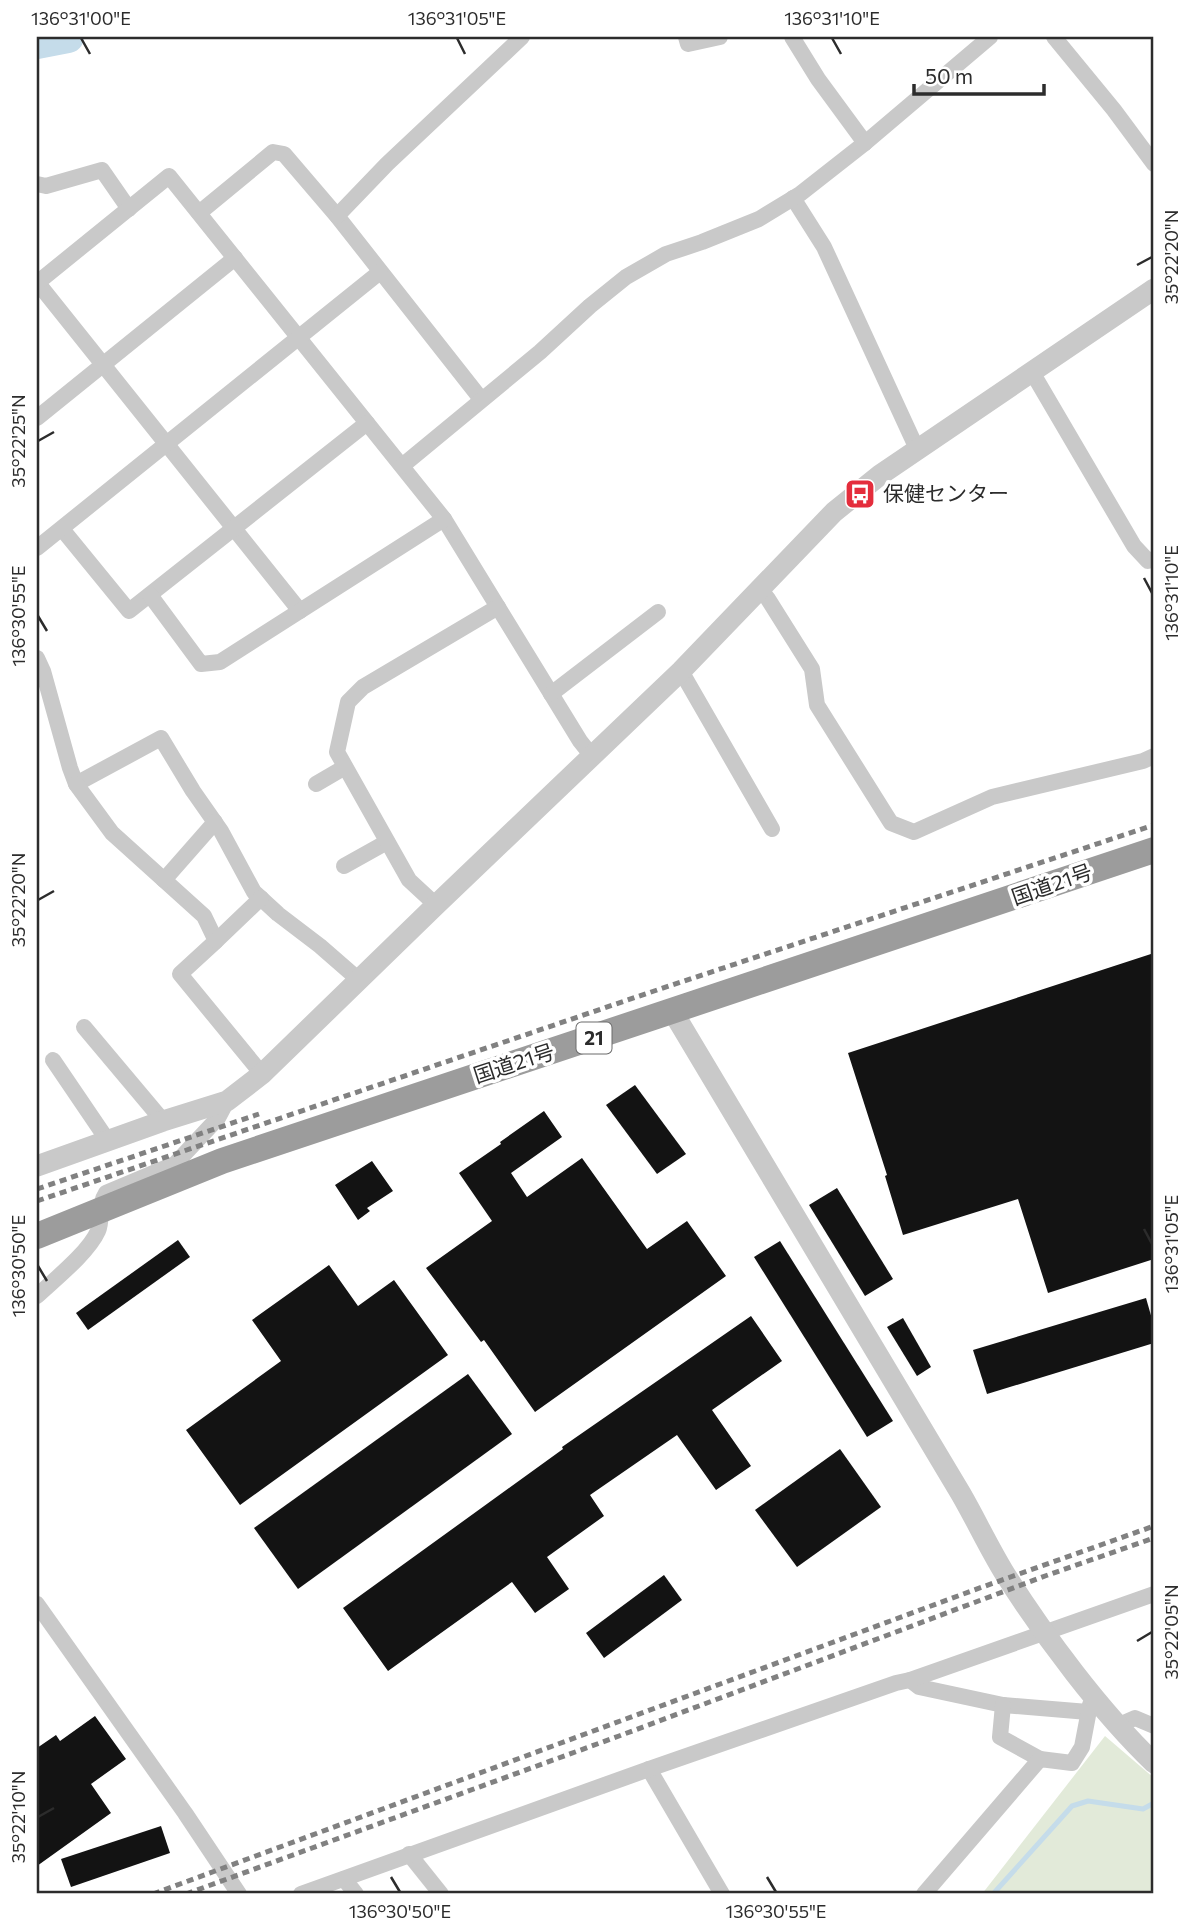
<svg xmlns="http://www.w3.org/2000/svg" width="1191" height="1931" font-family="Commissioner,'Noto Sans JP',sans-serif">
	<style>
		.green { fill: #e2ead9 }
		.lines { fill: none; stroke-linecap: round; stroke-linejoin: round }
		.stream { stroke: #c5dcea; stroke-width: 5 }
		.river { stroke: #c5dcea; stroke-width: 32 }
		.building { fill: #131313 }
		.minor { stroke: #c9c9c9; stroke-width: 16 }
		.tertiary { stroke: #c9c9c9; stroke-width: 21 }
		.trunk { stroke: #9c9c9c; stroke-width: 26 }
		.rail { stroke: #818181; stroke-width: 5; stroke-dasharray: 7 5; stroke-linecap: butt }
		.ticks { fill: none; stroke: #2c2c2c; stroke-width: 2.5 }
		.labels { text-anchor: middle; stroke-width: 7; stroke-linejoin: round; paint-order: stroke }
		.shield { fill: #fff; stroke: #6b6b6b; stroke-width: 2 }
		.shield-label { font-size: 19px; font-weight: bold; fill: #2c2c2c }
		.poi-label { font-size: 21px; fill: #2c2c2c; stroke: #fff; text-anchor: start }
		.street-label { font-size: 21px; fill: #2c2c2c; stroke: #fff }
		.neatline { fill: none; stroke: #2c2c2c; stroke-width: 2.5 }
		.ticks-label { font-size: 18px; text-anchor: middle; fill: #2c2c2c }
	</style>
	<rect width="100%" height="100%" fill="#fff"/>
	<path class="green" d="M1105 1736 1154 1778V1894H982Z"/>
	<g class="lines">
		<path class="stream" d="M993 1894 1072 1806 1088 1801 1143 1809 1154 1803"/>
		<path class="river" d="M37 43 68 37"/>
	</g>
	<g class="building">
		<path d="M1154 953V1259L1048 1293 1018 1199 903 1235 885 1176 887 1175 848 1053Z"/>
		<path d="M635 1085 686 1154 657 1174 606 1105Z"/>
		<path d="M544 1111 562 1137 511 1173 527 1197 582 1158 647 1249 687 1221 726 1276 535 1412 484 1340 481 1342 426 1268 492 1221 459 1173 501 1144 500 1142Z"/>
		<path d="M372 1161 393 1191 367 1208 370 1211 358 1220 335 1185Z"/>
		<path d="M837 1188 893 1279 865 1296 809 1205Z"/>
		<path d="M178 1240 190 1257 88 1330 76 1313Z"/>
		<path d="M780 1241 893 1421 867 1437 754 1257Z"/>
		<path d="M329 1265 358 1306 394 1280 448 1355 240 1505 186 1430 281 1361 252 1320Z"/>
		<path d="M1146 1298 1154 1326V1343L987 1394 973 1350Z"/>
		<path d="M751 1316 782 1361 712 1410 751 1466 716 1490 677 1435 590 1495 604 1516 547 1557 569 1589 535 1613 512 1582 388 1671 343 1608 563 1449 562 1447Z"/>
		<path d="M903 1318 931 1367 917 1376 887 1327Z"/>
		<path d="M468 1374 512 1434 298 1589 254 1528Z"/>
		<path d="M840 1449 881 1507 797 1567 755 1510Z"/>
		<path d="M664 1575 682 1600 604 1658 586 1633Z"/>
		<path d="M95 1716 126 1759 91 1784 111 1813 37 1866V1748L56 1735 60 1741Z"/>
		<path d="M161 1826 170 1853 71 1887 61 1859Z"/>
	</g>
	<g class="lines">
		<g class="minor">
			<path d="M686 37 688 44 720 37"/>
			<path d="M792 37 818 79 865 143"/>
			<path d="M1054 37 1114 110 1154 164"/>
			<path d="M37 184 46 186 102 170 129 209"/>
			<path d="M793 198 824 247 917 449"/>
			<path d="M199 213 273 152 284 154 337 216 481 399"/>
			<path d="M337 216 387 164 522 37"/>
			<path d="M37 282 300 611"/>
			<path d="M37 283 169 176 444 519 580 741 592 756"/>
			<path d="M1032 372 1134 546 1148 561 1154 559"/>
			<path d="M37 418 235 258"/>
			<path d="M402 466 540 352 590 306 626 277 666 254 702 242 759 219 800 194 865 143 990 37"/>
			<path d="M62 529 129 611 367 423"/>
			<path d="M37 548 380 272"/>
			<path d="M760 589 768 599 812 669 817 705 891 823 914 832 992 797 1143 761 1154 756"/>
			<path d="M150 595 201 664 220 662 444 519"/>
			<path d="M37 658 43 671 70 768 76 784 161 738 193 791 221 831 254 892 278 914 320 946 359 980"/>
			<path d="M681 671 772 829"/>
			<path d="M551 694 658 612"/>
			<path d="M76 784 112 833 204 916 216 941 180 974 262 1074"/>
			<path d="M316 784 345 767"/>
			<path d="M344 866 387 842"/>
			<path d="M164 880 215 822"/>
			<path d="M436 905 409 880 337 752 348 702 363 687 498 607"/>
			<path d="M216 941 261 898"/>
			<path d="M84 1027 163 1121"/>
			<path d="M53 1060 108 1141"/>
			<path d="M37 1296C55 1279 88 1253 98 1231 103 1219 98 1205 106 1193L175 1164 218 1118 227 1101"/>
			<path d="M37 1604 185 1813 239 1894"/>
			<path d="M910 1680 919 1687 1003 1705 1088 1712"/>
			<path d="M1003 1705 1000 1737 1040 1759"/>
			<path d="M1119 1725 1135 1718 1154 1726"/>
			<path d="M649 1769 722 1894"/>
			<path d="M409 1854 441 1894"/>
			<path d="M344 1879 356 1894"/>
			<path d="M301 1894 649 1769 896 1683 910 1680 1154 1594"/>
			<path d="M924 1894 1040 1759 1072 1763 1082 1747 1090 1705 1095 1698"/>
		</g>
		<g class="tertiary">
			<path d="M673 1012 961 1494C976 1520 989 1548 1005 1574 1045 1637 1100 1711 1154 1763"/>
			<path d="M37 1166 163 1121 227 1101 262 1074 436 905 681 671 834 512 880 475 1154 289"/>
		</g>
		<path class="trunk" d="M37 1236 222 1161 1154 850"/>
		<g class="rail">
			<path d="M37 1189 259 1114"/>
			<path d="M37 1201 660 989 1154 825"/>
			<path d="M153 1894 974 1590 1154 1526"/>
			<path d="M186 1894 619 1736 1045 1576 1154 1538"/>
		</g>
	</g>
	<path class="ticks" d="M81 38 90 54M457 38 465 54M832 38 841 54M1137 265 1152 257M38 441 54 432M1144 578 1152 593M38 616 47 631M38 900 54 891M1144 1229 1152 1244M38 1266 47 1281M1137 1641 1152 1632M38 1817 54 1808M391 1877 400 1892M767 1877 776 1892"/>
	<defs>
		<g id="bus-square" transform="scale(1.575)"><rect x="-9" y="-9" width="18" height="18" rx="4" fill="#e42d3c" stroke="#fff"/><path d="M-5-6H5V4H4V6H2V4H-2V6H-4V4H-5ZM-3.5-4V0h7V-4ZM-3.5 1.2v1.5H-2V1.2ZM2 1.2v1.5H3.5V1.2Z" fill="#fff"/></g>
	</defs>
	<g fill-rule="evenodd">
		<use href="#bus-square" x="860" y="494"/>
	</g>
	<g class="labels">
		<rect class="shield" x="576.5" y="1022.5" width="35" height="31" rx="5"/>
		<g class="shield-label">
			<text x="594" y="1045">21</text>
		</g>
		<g class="poi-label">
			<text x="883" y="501">保健センター</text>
		</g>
		<g class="street-label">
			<text transform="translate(1052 885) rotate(-19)" y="7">国道21号</text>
			<text transform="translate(514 1064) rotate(-18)" y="7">国道21号</text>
		</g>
	</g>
	<rect width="1191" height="1931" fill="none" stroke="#ffffff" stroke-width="77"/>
	<path d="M914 84v10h130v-10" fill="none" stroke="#2c2c2c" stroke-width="3.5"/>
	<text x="925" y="84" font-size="21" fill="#2c2c2c" stroke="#ffffff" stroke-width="5" paint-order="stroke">50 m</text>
	<rect x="38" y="38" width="1114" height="1854" class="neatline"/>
	<g class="ticks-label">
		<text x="81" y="25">136°31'00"E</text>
		<text x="457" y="25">136°31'05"E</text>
		<text x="832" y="25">136°31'10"E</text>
		<text transform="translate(1172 257) rotate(-90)" y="6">35°22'20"N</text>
		<text transform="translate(19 441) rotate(-90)" y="6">35°22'25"N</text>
		<text transform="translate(1172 593) rotate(-90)" y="6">136°31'10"E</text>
		<text transform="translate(19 616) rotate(-90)" y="6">136°30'55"E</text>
		<text transform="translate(19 900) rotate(-90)" y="6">35°22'20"N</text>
		<text transform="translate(1172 1244) rotate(-90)" y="6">136°31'05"E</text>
		<text transform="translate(19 1266) rotate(-90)" y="6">136°30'50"E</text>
		<text transform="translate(1172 1632) rotate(-90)" y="6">35°22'05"N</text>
		<text transform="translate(19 1817) rotate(-90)" y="6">35°22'10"N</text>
		<text x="400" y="1918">136°30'50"E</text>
		<text x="776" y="1918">136°30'55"E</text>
	</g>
</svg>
